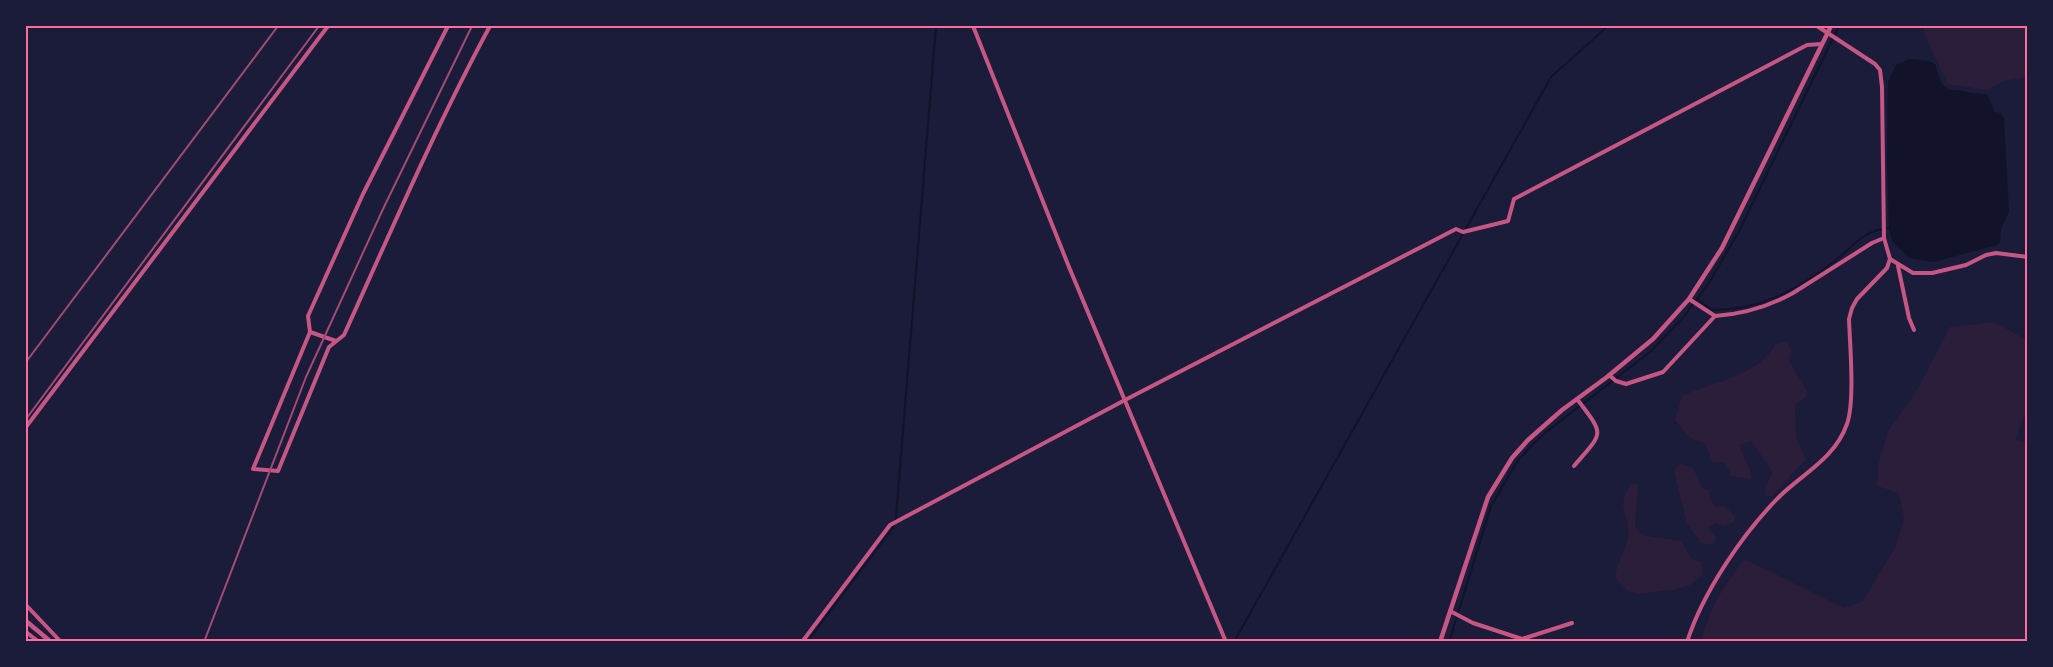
<svg xmlns="http://www.w3.org/2000/svg" width="2053" height="667" font-family="Montserrat,sans-serif">
	<style>
		.green { fill: #2a1e3b }
		.water { fill: #12122b }
		.lines { fill: none; stroke-linecap: round; stroke-linejoin: round }
		.stream { stroke: #12122b; stroke-width: 2 }
		.minor { stroke: #c65784; stroke-width: 4 }
		.tertiary { stroke: #c65784; stroke-width: 4.5 }
		.rail { stroke: #a44b75; stroke-width: 2 }
		.neatline { fill: none; stroke: #ff6b9d; stroke-width: 2 }
	</style>
	<rect width="100%" height="100%" fill="#1b1b3a"/>
	<g class="green">
		<path d="M1923 26H2027V77L2005 81 1986 90 1948 84 1926 39Z"/>
		<path d="M1994 322 2027 340V408L2015 440 2027 443V641H1700L1716 600 1743 560 1751 562 1844 608 1862 602 1896 546 1904 518 1899 493 1877 486 1879 462 1888 431 1916 392 1950 327Z"/>
		<path d="M1787 342 1791 350 1789 361 1807 391V396L1795 405 1796 437 1806 460C1793 471 1785 483 1773 496H1766L1765 488 1773 472 1751 441 1739 445 1752 475 1751 479 1732 476 1725 463 1712 462 1706 444 1690 438 1675 420 1682 396C1714 381 1757 377 1776 344Z"/>
		<path d="M1680 463 1693 468 1702 488 1708 490 1714 506 1725 507 1735 516 1734 522 1725 526 1716 523 1708 528 1716 538 1713 545 1701 543 1687 523 1674 471Z"/>
		<path d="M1632 483 1638 485 1635 527 1642 535 1681 541 1691 558 1702 563 1703 574 1690 585 1673 590 1638 594 1628 591 1615 577C1617 562 1626 550 1628 536 1631 511 1613 511 1632 483Z"/>
	</g>
	<path class="water" d="M1909 59 1929 61 1935 64 1941 83 1949 90C1964 89 1972 95 1987 94L1995 112 2000 113 2004 118 2009 212 2001 229 2000 242 1996 245 1934 262 1909 258 1892 241 1889 228 1887 156 1888 81 1896 65Z"/>
	<g class="lines">
		<g class="stream">
			<path d="M1697 299 1712 310C1762 310 1796 290 1835 261 1854 246 1863 230 1889 228"/>
			<path d="M807 642 893 528 896 517 936 26"/>
			<path d="M1234 642 1551 77 1608 26"/>
			<path d="M1449 642 1491 506 1517 462 1533 444 1550 429 1650 352 1682 319 1709 283 1739 231 1839 26"/>
		</g>
		<g class="minor">
			<path d="M448 26 363 194 308 316 310 332 253 469 278 471 329 347 344 335C391 231 436 126 490 26"/>
			<path d="M973 26 1069 267 1226 642"/>
			<path d="M1890 259 1913 273H1932L1966 265 1986 255 1996 253 2028 257"/>
			<path d="M1898 266 1909 318 1914 330"/>
			<path d="M1689 299 1715 316C1743 314 1768 307 1793 293L1872 243 1884 238"/>
			<path d="M310 332 336 341"/>
			<path d="M1609 375 1616 381 1626 384 1663 372 1715 316"/>
			<path d="M26 427 328 26"/>
			<path d="M1574 466C1604 431 1605 436 1577 399"/>
			<path d="M26 605 61 642"/>
			<path d="M1450 611 1473 623 1522 639 1572 623"/>
			<path d="M26 632 39 642"/>
			<path d="M802 642 890 525 1125 400 1456 229 1463 232 1508 221 1514 199 1807 45 1821 44"/>
			<path d="M1687 642C1703 592 1743 533 1780 496 1804 473 1835 458 1847 424 1855 401 1850 346 1849 319L1852 308 1857 299 1887 268 1890 259 1884 238 1882 87 1880 70 1875 64 1817 26"/>
		</g>
		<g class="tertiary">
			<path d="M26 621 51 642"/>
			<path d="M1440 642 1488 497 1512 458 1528 440 1562 410 1607 377 1653 339 1689 299 1722 248 1831 26"/>
		</g>
		<g class="rail">
			<path d="M26 362 278 26"/>
			<path d="M26 419 319 26"/>
			<path d="M204 642 306 377 383 209 472 26"/>
		</g>
	</g>
	<rect width="2053" height="667" fill="none" stroke="#1b1b3a" stroke-width="54"/>
	<rect x="27" y="27" width="1999" height="613" class="neatline"/>
</svg>
